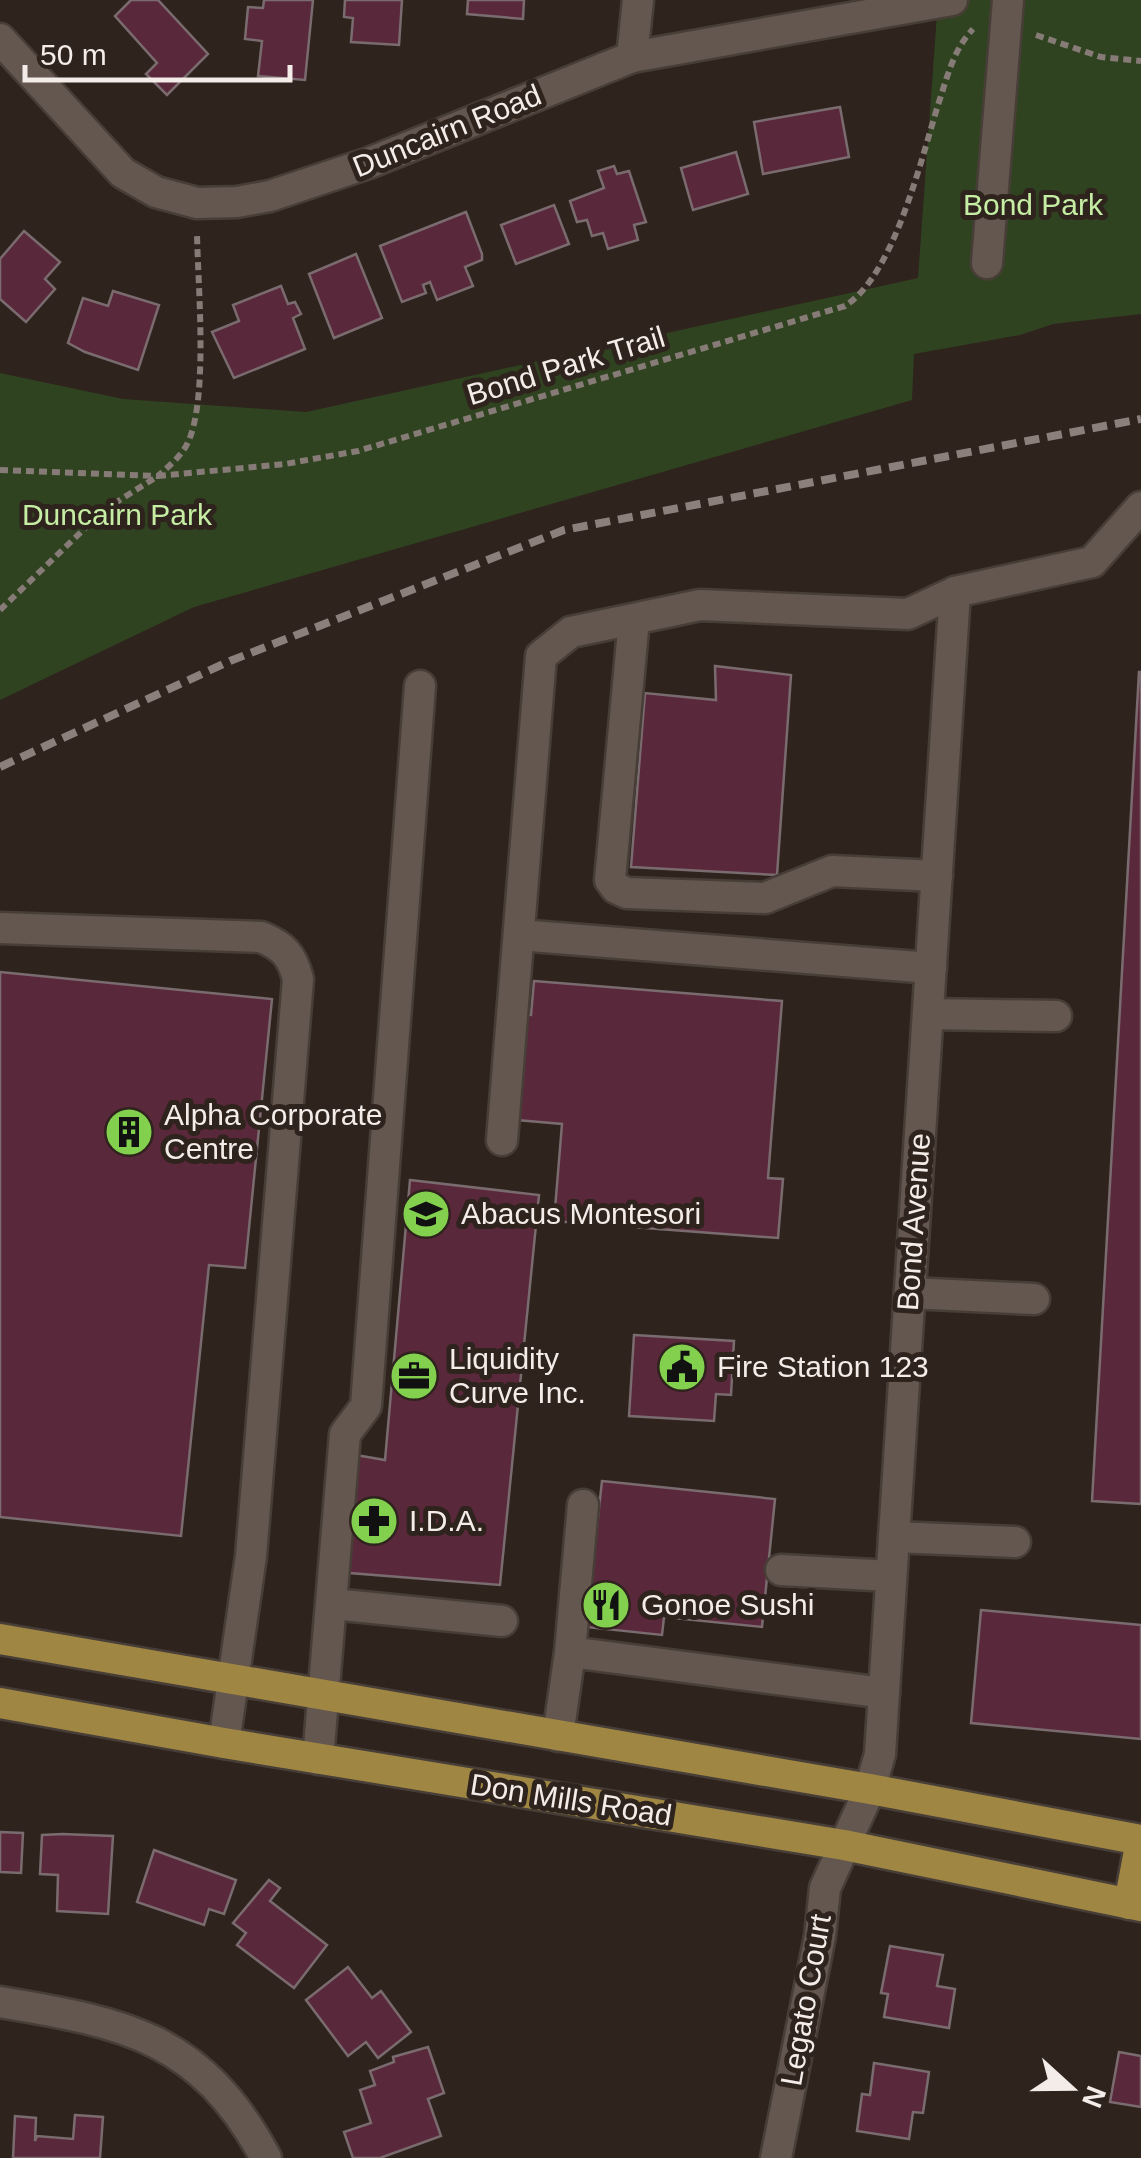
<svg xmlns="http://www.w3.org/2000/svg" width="1141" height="2158" font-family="Arial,sans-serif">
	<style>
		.green { fill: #304320 }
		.building { fill: #5a283b; stroke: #7a6b6f; stroke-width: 2.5 }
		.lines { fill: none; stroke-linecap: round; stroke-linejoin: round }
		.minor-casing { stroke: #483e38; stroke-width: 35 }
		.major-casing { stroke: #483e38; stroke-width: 35 }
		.path { stroke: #867b76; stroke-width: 6; stroke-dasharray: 8 5; stroke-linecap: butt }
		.minor { stroke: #645750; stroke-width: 30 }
		.major { stroke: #9f8643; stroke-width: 30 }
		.rail { stroke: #8b807b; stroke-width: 8; stroke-dasharray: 15 8; stroke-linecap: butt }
		.labels { text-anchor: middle; stroke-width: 10; stroke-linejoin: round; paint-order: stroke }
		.street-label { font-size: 30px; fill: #f4ece8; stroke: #2f231d }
		.park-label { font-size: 30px; fill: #c5eea4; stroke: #2f231d }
		.poi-label { font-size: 30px; fill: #f4ece8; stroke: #2f231d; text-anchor: start }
	</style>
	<rect width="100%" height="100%" fill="#2f231d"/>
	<path class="green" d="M938 0H1141V314L1053 324 1020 335 914 354 912 400 194 607 0 700V373L123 399 306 412 918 278Z"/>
	<g class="building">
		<path d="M131 0H158L208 54 167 95 146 74 157 63 115 16Z"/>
		<path d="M264 0H313L305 80 258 76 262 41 245 39 248 7 263 8Z"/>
		<path d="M345 0H402L399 45 351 42 353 18 344 17Z"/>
		<path d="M468 0H524L523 19 467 14Z"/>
		<path d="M840 107 849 157 763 174 754 122Z"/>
		<path d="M736 152 748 194 693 210 681 168Z"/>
		<path d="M614 166 617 174 629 171 646 222 634 225 638 240 608 249 603 233 592 236 587 220 577 222 570 201 604 188 598 171Z"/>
		<path d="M554 205 569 244 516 264 501 225Z"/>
		<path d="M466 212 482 254V260L465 267 473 286 437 300 430 282 423 285 426 293 402 302 380 246Z"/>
		<path d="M24 231 60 262 45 279 55 289 26 322 0 299V259Z"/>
		<path d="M356 254 382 318 334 338 309 274Z"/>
		<path d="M281 286 288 304 295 302 301 314 293 318 305 349 234 378 212 332 239 321 233 305Z"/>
		<path d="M113 291 159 305 138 370 85 352 68 343 83 298 108 306Z"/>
		<path d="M715 666 791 675 777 875 631 867 645 693 716 700Z"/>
		<path d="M1139 672H1141V1504L1092 1501Z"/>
		<path d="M0 972 272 999 245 1268 209 1265 181 1536 0 1517Z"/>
		<path d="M534 981 782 1001 768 1178 783 1179 778 1238 554 1221 562 1124 504 1119 513 1014 531 1015Z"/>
		<path d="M410 1180 539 1195 500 1585 337 1572 350 1454 385 1460Z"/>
		<path d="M634 1335 734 1341 731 1395 716 1394 714 1421 629 1416Z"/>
		<path d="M602 1481 775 1499 762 1627 664 1617 662 1635 586 1627Z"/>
		<path d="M981 1610 1141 1625V1739L971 1723Z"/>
		<path d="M0 1832 23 1833 21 1873 0 1872Z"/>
		<path d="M62 1834 113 1836 108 1914 57 1911 58 1875 40 1874 42 1835Z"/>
		<path d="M154 1850 236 1880 224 1914 209 1909 204 1925 137 1902Z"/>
		<path d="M269 1880 280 1888 270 1901 327 1945 294 1988 237 1945 246 1933 233 1923Z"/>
		<path d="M890 1946 943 1955 937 1986 955 1989 949 2028 884 2017 888 1994 881 1993Z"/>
		<path d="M348 1967 372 1998 381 1991 411 2032 378 2058 366 2042 348 2056 306 2000Z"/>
		<path d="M428 2047 444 2093 428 2099 441 2136 380 2158H353L344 2132 371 2123 360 2090 375 2085 370 2071 394 2062 393 2057Z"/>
		<path d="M1119 2052 1141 2056V2107L1110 2102Z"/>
		<path d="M874 2063 929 2072 923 2113 913 2112 909 2139 857 2131 862 2094 870 2095Z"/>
		<path d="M75 2115 103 2117 100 2158H13L15 2116 36 2118 35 2141 37 2136 73 2139Z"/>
	</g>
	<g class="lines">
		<g class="minor-casing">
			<g id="minor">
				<path d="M0 39 123 173 156 192 197 203 237 202 270 196 369 163 632 57 952 0"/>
				<path d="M632 57 638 0"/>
				<path d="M987 263 1008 0"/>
				<path d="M634 619 610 880 616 888 627 893 765 898 832 871 937 876"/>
				<path d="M0 928 261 937C283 946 292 955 298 979L251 1556 224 1743"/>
				<path d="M519 935 931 968"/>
				<path d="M928 1014 1056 1016"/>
				<path d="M502 1140 541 656 571 632 700 605 908 614 955 592 1092 562 1141 507"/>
				<path d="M910 1293 1034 1299"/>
				<path d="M894 1537 1015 1542"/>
				<path d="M781 1570 891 1576"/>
				<path d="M333 1604 502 1621"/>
				<path d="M570 1652 583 1505"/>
				<path d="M558 1736 570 1652 884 1693"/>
				<path d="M318 1759 345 1434 366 1406 420 686"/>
				<path d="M0 2002C126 2023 201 2037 266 2158"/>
				<path d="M776 2158 820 1936 825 1888 870 1789 880 1754 955 592"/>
			</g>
		</g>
		<g class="major-casing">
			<g id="major">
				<path d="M0 1639 870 1789 1141 1840"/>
				<path d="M0 1703 224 1743 844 1845 1141 1906"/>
				<path d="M1129 1904 1141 1840"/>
			</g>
		</g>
		<g class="path">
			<path d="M1036 35 1101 57 1141 61"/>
			<path d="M0 470 158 476C170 465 183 455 189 440 208 394 198 287 197 234"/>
			<path d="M0 610 104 510 158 476 285 464 358 451 845 306C894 275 921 160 938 105 947 78 953 50 973 29"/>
		</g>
		<use href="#minor" class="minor"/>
		<use href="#major" class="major"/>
		<path class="rail" d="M0 767 230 661 564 530 1141 419"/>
	</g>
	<defs>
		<g id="building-disc" transform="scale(2.5)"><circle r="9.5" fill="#83d04e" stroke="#2f231d"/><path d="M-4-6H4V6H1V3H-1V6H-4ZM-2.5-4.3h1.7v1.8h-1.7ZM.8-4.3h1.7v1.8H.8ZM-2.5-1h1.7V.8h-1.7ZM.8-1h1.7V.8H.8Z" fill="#111"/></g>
		<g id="school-disc" transform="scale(2.5)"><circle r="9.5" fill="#83d04e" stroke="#2f231d"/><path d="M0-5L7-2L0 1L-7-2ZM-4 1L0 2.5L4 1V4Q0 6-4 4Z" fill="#111"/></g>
		<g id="civic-disc" transform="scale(2.5)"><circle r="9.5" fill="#83d04e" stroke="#2f231d"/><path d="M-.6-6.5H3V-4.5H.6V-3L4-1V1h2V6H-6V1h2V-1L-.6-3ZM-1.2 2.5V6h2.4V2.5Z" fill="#111"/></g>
		<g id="office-disc" transform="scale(2.5)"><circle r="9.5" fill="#83d04e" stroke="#2f231d"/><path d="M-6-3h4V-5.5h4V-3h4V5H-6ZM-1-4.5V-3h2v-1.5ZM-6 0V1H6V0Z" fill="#111"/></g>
		<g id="pharmacy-disc" transform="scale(2.5)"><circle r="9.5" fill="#83d04e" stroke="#2f231d"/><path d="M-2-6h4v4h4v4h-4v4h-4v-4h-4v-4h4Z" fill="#111"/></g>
		<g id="restaurant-disc" transform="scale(2.5)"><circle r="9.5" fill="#83d04e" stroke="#2f231d"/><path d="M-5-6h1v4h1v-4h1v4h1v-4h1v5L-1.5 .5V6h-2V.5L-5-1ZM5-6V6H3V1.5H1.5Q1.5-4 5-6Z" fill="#111"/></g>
	</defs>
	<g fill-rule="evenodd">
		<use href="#building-disc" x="129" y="1132"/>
		<use href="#school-disc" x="426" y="1214"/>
		<use href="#civic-disc" x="682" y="1367"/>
		<use href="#office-disc" x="414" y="1376"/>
		<use href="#pharmacy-disc" x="374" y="1521"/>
		<use href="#restaurant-disc" x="606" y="1605"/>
	</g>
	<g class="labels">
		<g class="street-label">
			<text transform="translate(447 131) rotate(-22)" y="10">Duncairn Road</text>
			<text transform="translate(566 366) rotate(-17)" y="10">Bond Park Trail</text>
			<text transform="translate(914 1222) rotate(-86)" y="10">Bond Avenue</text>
			<text transform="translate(571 1800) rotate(9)" y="10">Don Mills Road</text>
			<text transform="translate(806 2000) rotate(-80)" y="10">Legato Court</text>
		</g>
		<g class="park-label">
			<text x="1033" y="215">Bond Park</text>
			<text x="117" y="525">Duncairn Park</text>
		</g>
		<g class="poi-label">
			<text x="164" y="1125">Alpha Corporate<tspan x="164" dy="34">Centre</tspan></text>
			<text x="461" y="1224">Abacus Montesori</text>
			<text x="449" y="1369">Liquidity<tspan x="449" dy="34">Curve Inc.</tspan></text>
			<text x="717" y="1377">Fire Station 123</text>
			<text x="409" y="1531">I.D.A.</text>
			<text x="641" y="1615">Gonoe Sushi</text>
		</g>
	</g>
	<g transform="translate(1071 2088) rotate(111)" stroke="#2f231d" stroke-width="8" paint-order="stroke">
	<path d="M0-8L18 38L0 25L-18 38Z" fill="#f4ece8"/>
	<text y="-15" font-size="28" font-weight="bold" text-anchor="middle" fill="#f4ece8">N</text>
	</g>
	<path d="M25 65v15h265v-15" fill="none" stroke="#f4ece8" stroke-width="5"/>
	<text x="40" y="65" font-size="30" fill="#f4ece8" stroke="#2f231d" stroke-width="8" paint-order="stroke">50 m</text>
</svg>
